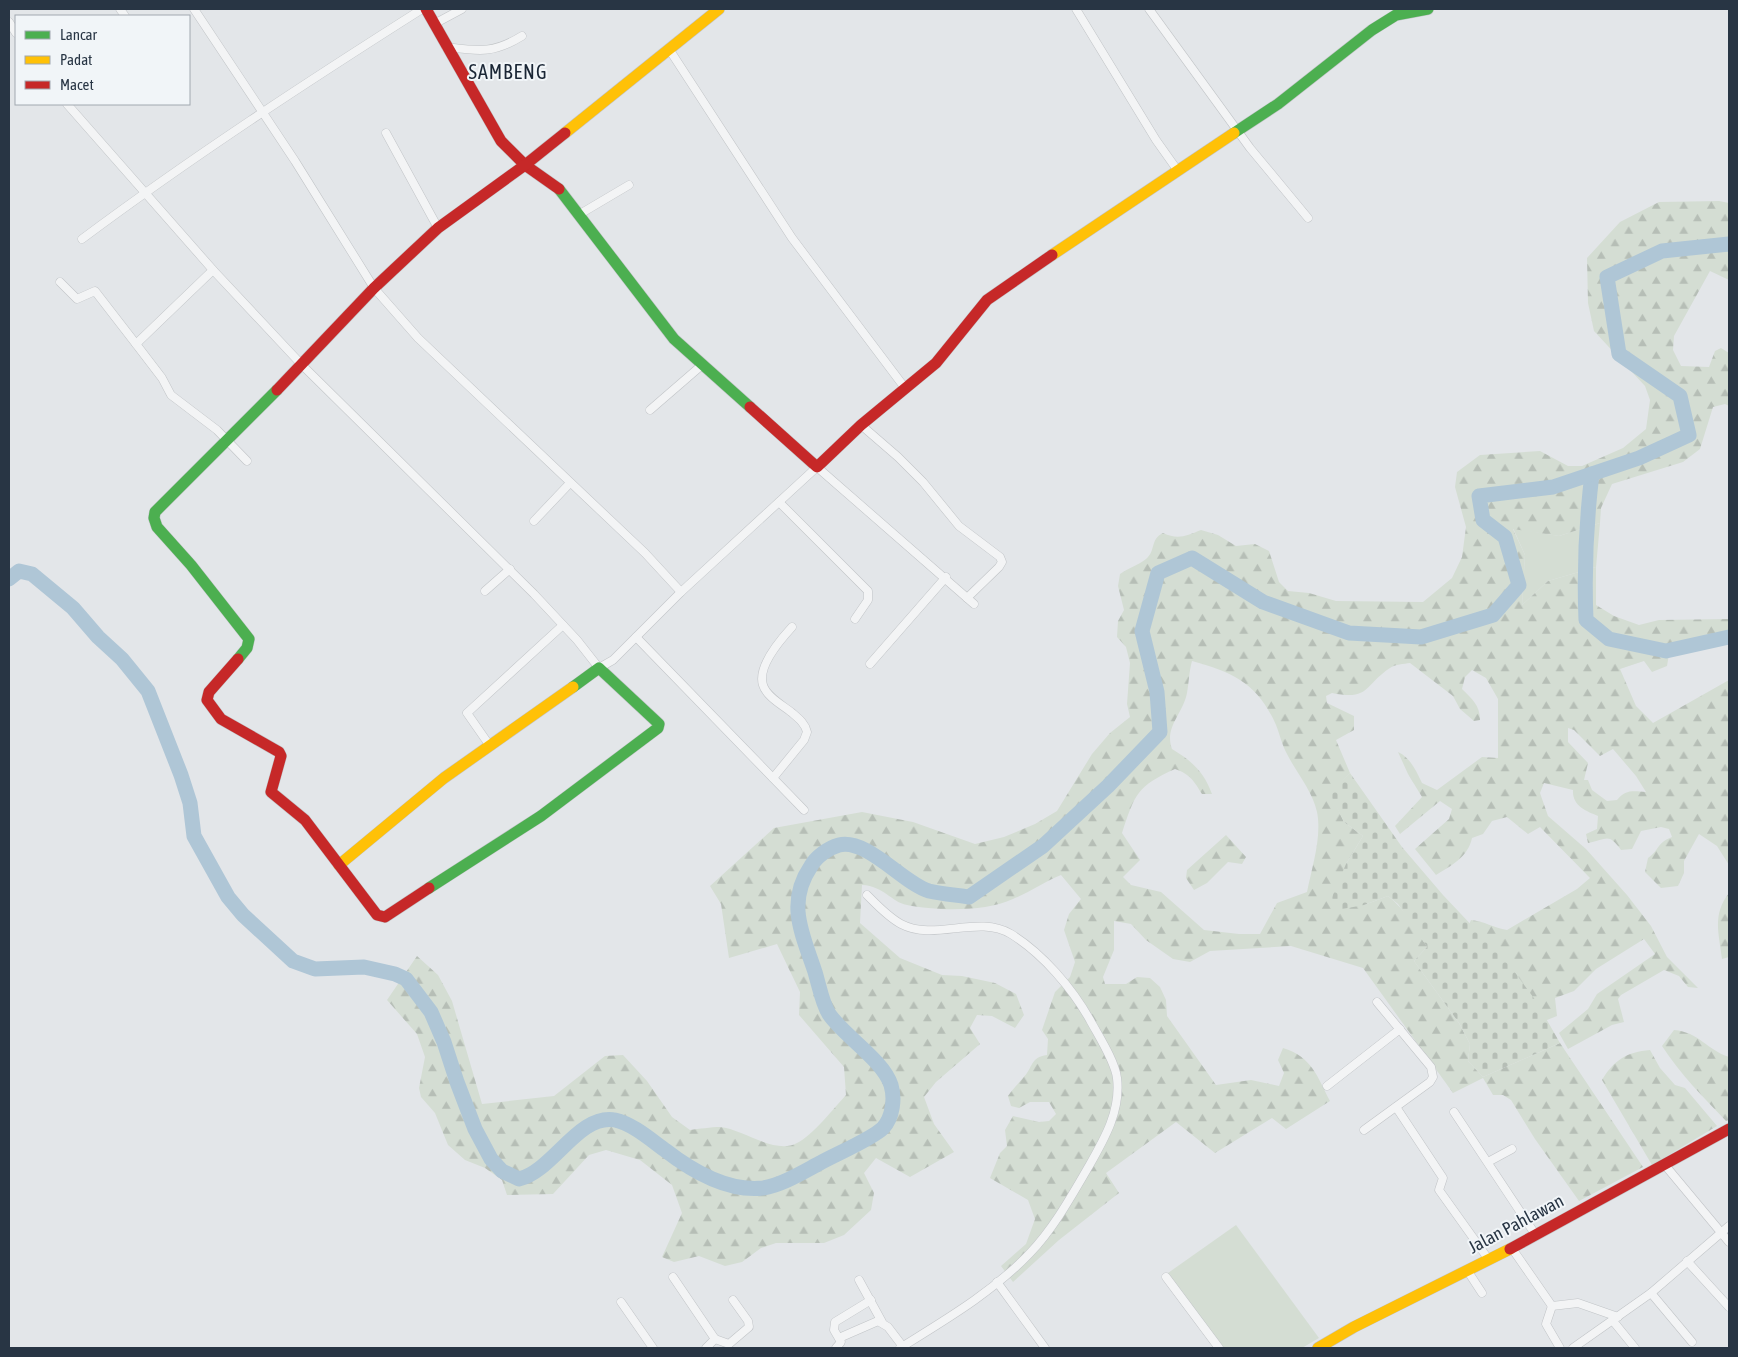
<svg xmlns="http://www.w3.org/2000/svg" width="1738" height="1357" font-family="'Asap Condensed',sans-serif">
	<style>
		.green { fill: #d4ddd3 }
		.forest { fill: url(#forest-firs); fill-rule: evenodd }
		.cemetery { fill: url(#cemetery-stones) }
		.lines { fill: none; stroke-linecap: round; stroke-linejoin: round }
		.river { stroke: #afc6d6; stroke-width: 15 }
		.street-casing { stroke: #c1c4c7; stroke-width: 9 }
		.fast-casing { stroke: #c1c4c7; stroke-width: 12 }
		.slow-casing { stroke: #c1c4c7; stroke-width: 12 }
		.jam-casing { stroke: #c1c4c7; stroke-width: 12 }
		.street { stroke: #f3f4f5; stroke-width: 8 }
		.fast { stroke: #4caf50; stroke-width: 11 }
		.slow { stroke: #ffc107; stroke-width: 11 }
		.jam { stroke: #c62828; stroke-width: 11 }
		.labels { text-anchor: middle; stroke-width: 4; stroke-linejoin: round; paint-order: stroke }
		.street-label { font-size: 18px; fill: #283544; stroke: #f1f5f8 }
		.quarter-label { font-size: 20px; letter-spacing: 1px; fill: #1a2635; stroke: #f1f5f8 }
	</style>
	<defs>
		<pattern id="forest-firs" width="22" height="20" patternUnits="userSpaceOnUse" patternTransform="scale(1.25)"><rect width="22" height="20" fill="#d4ddd3"/><path d="M5 1l3.5 6h-7zM16 11l3.5 6h-7z" fill="#b6beb6"/></pattern>
		<pattern id="cemetery-stones" width="16" height="16" patternUnits="userSpaceOnUse" patternTransform="scale(1.25)"><rect width="16" height="16" fill="#d4ddd3"/><path d="M2 7V4a2 2 0 0 1 4 0v3zM10 15v-3a2 2 0 0 1 4 0v3z" fill="#b6beb6"/></pattern>
	</defs>
	<rect width="100%" height="100%" fill="#e3e6e9"/>
	<g class="green">
		<path d="M1600 523 1596 567 1548 581 1522 605 1525 555 1513 528 1559 536Z"/>
		<path d="M1236 1225 1319 1338 1302 1348H1220L1168 1273Z"/>
	</g>
	<g class="forest">
		<path d="M1719 201 1729 203V280L1710 271 1674 336 1673 350 1681 366 1709 367 1715 351 1721 348 1729 353V406L1725 404 1713 407 1700 449 1683 462 1612 484 1601 508 1600 523 1559 536 1513 529 1525 555 1522 605 1548 581 1596 567V605L1614 616 1639 625 1659 620 1729 619V643L1705 645 1669 654 1667 666 1652 672 1644 661 1620 669 1636 706 1653 723 1729 680V865L1717 846 1699 834 1684 861V873L1678 886 1661 888 1645 872 1648 858C1660 850 1656 843 1672 837L1669 829 1661 827 1641 831 1632 849 1621 850C1608 832 1607 840 1588 843L1586 834 1597 829 1598 816C1586 811 1572 806 1573 790L1544 783 1540 793 1548 816 1586 849 1627 895 1651 926 1667 957 1698 988 1688 987 1679 976 1664 970 1621 995 1618 999 1624 1022 1612 1025 1568 1049 1559 1033 1588 1009 1597 994 1655 954 1644 939 1596 969 1574 991 1555 998 1557 1016 1542 1022 1468 927 1471 920C1484 921 1494 928 1507 930L1577 889 1590 878 1540 827 1528 834 1507 817 1492 821 1483 834 1472 838C1468 857 1451 866 1436 875L1415 849 1449 819 1452 809 1440 801 1400 834 1395 826 1422 797 1408 774 1398 752C1411 758 1416 771 1422 783L1437 790 1482 757 1498 758V699L1486 678 1472 670 1465 677 1462 689C1472 699 1480 705 1480 720L1474 721 1460 709 1453 696 1410 663C1404 664 1395 664 1390 668 1364 685 1370 701 1332 693L1326 696 1327 703 1354 716V730L1336 740 1350 773 1337 786 1332 796 1344 822 1363 836 1346 864 1364 905 1388 896C1405 909 1416 929 1427 947L1414 961 1459 1023 1470 1044 1468 1061 1483 1077 1560 1043 1643 1167 1579 1201 1535 1139 1511 1100 1503 1095H1493L1483 1078 1453 1093 1363 968 1291 946 1210 951 1190 962 1173 959 1146 940 1131 924 1114 921V950L1103 977 1105 984H1126L1137 977 1150 978 1160 987 1166 1000 1167 1016 1216 1085 1251 1080 1279 1086 1284 1073 1278 1060 1283 1048C1312 1057 1317 1076 1330 1101L1286 1129 1272 1118 1215 1153 1176 1122 1106 1173 1119 1193 1059 1240 1013 1282 1001 1266 1026 1244 1035 1219 1028 1200 990 1178 1000 1153 1007 1146 1005 1130 1013 1116 1039 1122 1049 1121 1056 1114 1049 1102H1030L1019 1108 1011 1106 1008 1096C1013 1089 1018 1084 1023 1078 1033 1068 1030 1057 1047 1055L1048 1039 1042 1030 1055 992 1070 977 1075 962 1064 930 1069 914 1081 899 1061 875C1044 882 1030 892 1013 899 985 912 937 911 907 905 891 902 884 886 862 885L860 923 900 958 942 975 962 976 995 983 1016 994 1024 1015 1015 1028 992 1016 977 1015 970 1028 980 1044 936 1082 924 1097 934 1124 954 1152 910 1177 876 1158 864 1173 874 1193 871 1210 844 1235 824 1243H776L761 1248 742 1262 725 1266 699 1256 674 1262 662 1257 682 1213 672 1185 640 1160 606 1150 589 1155 553 1194 507 1195 502 1180 485 1168 465 1160 448 1145 435 1113 421 1097 419 1088 425 1057 417 1034 387 1000 417 956 438 975 452 1001 482 1104 554 1096 605 1056 623 1055 647 1081 672 1117 690 1130C699 1129 711 1127 720 1127 743 1129 775 1155 797 1143 812 1136 835 1107 846 1095L844 1067 799 1015 800 992 777 944 729 958 721 904 710 886 774 828 862 812 913 822 975 844 1004 837 1035 824 1057 811 1092 754 1110 733 1130 717 1127 704 1130 663 1126 647 1117 637 1118 621 1124 610 1118 586 1120 574C1128 568 1139 565 1146 559 1156 551 1150 539 1163 533 1178 540 1186 536 1201 530L1218 535 1236 546 1255 544 1269 551 1279 582 1288 591 1309 593 1336 601 1423 602 1452 578 1462 557 1466 527 1455 487 1457 472 1480 455 1540 451 1568 466H1582L1623 448 1646 429 1650 400 1645 386 1594 331 1588 303 1587 258 1620 222 1659 202ZM1192 661C1233 672 1258 684 1276 725 1280 735 1282 745 1287 754 1297 774 1312 790 1317 812 1322 837 1312 867 1307 892L1277 903 1260 934H1239L1204 930 1161 892 1131 885 1123 877 1140 860 1122 833C1135 794 1137 786 1175 769 1190 774 1194 781 1202 794H1212C1204 772 1192 761 1172 749 1164 727 1183 714 1187 693 1189 682 1189 672 1192 661ZM1568 728 1574 730 1600 756 1613 749 1636 776 1646 792C1634 791 1625 789 1617 800L1607 801 1592 790 1588 780H1584L1588 763 1568 742Z"/>
		<path d="M1226 835 1246 857 1242 864 1228 862 1207 883 1194 890 1186 878 1187 870Z"/>
		<path d="M1729 893V957L1722 959C1719 933 1712 915 1729 893Z"/>
		<path d="M1674 1030C1699 1032 1707 1050 1729 1057V1120L1726 1121C1704 1098 1680 1074 1662 1046Z"/>
		<path d="M1650 1050 1660 1068 1675 1085 1685 1088 1717 1126 1652 1165 1602 1080C1614 1060 1627 1052 1650 1050Z"/>
	</g>
	<path class="cemetery" d="M1350 773 1402 847 1443 895 1511 967 1536 1001 1560 1043 1483 1077 1468 1061 1470 1044 1459 1023 1414 961 1427 947 1398 904 1388 896 1364 905 1337 910 1330 902 1346 864 1363 836 1344 822 1331 796 1336 786Z"/>
	<g class="lines">
		<g class="river">
			<path d="M1592 474C1586 523 1584 571 1586 620L1609 639 1666 651 1729 637"/>
			<path d="M9 579 19 571 32 574 73 608 98 637 122 659 148 691 181 775 190 803 194 836 228 897 243 915 293 961 315 969 364 967 395 974 406 979 431 1012 444 1042 457 1082 475 1129 491 1159 502 1171 519 1179C553 1171 579 1113 615 1120 633 1124 651 1140 665 1150 692 1171 727 1192 763 1188 782 1185 803 1172 820 1163 836 1154 872 1139 883 1128 893 1117 895 1098 891 1085 883 1060 844 1036 829 1014 822 1003 819 985 815 972 802 933 786 903 811 866 816 857 828 848 839 845 867 838 904 884 929 891 942 894 956 895 969 897L1043 846 1108 786 1160 732 1157 692 1142 631 1158 573 1192 558 1263 602 1349 633 1421 637 1493 615 1519 585 1505 537 1483 520 1479 496 1553 487 1639 458 1689 435 1680 396 1619 354 1607 277 1662 251 1729 244"/>
		</g>
		<g class="street-casing">
			<g id="street">
				<path d="M120 9 125 16"/>
				<path d="M194 9 295 161 374 288 418 338 645 553 681 592"/>
				<path d="M1076 9 1156 140 1178 171"/>
				<path d="M1149 9 1250 148 1308 218"/>
				<path d="M9 22 16 33"/>
				<path d="M434 24 462 9"/>
				<path d="M446 47C479 51 493 54 522 36"/>
				<path d="M669 49 792 238 905 388"/>
				<path d="M67 104 213 270 302 365 534 594 577 640 599 668 613 660 681 592 817 467 974 604"/>
				<path d="M386 133 438 228"/>
				<path d="M580 214 629 185"/>
				<path d="M82 239C192 157 307 82 422 9"/>
				<path d="M213 270 136 344 162 378 171 395 217 430 247 461"/>
				<path d="M60 282 77 299 95 291 136 344"/>
				<path d="M650 410 702 365"/>
				<path d="M861 425 898 457 923 482 959 526 1000 557 1002 562 999 567 967 598"/>
				<path d="M779 502 868 591V600L855 619"/>
				<path d="M534 521 570 483"/>
				<path d="M485 591 510 569"/>
				<path d="M636 637 804 810"/>
				<path d="M870 664 946 577"/>
				<path d="M490 746 467 713 563 625"/>
				<path d="M773 778 804 740 807 732C805 723 798 718 791 712 782 705 766 696 763 685 757 667 781 639 792 627"/>
				<path d="M867 895C877 905 888 917 901 924 935 942 978 914 1011 934 1043 954 1072 988 1090 1020 1098 1035 1115 1061 1117 1078 1121 1110 1105 1138 1089 1166 1072 1195 1054 1228 1030 1253 993 1292 945 1320 900 1348"/>
				<path d="M1327 1086 1400 1029"/>
				<path d="M1396 1107 1443 1178 1439 1190 1489 1260"/>
				<path d="M1454 1112 1535 1234"/>
				<path d="M1364 1130 1430 1082 1433 1077 1431 1067 1377 1002"/>
				<path d="M1488 1162 1512 1149"/>
				<path d="M1664 1164 1729 1242"/>
				<path d="M1511 1247 1552 1306 1578 1303 1618 1317"/>
				<path d="M1687 1261 1729 1307"/>
				<path d="M1467 1270 1482 1293"/>
				<path d="M673 1277 715 1339 706 1348"/>
				<path d="M1166 1277 1219 1348"/>
				<path d="M859 1280 882 1322"/>
				<path d="M997 1282 1045 1348"/>
				<path d="M1651 1293 1692 1342"/>
				<path d="M621 1302 653 1348"/>
				<path d="M1552 1306 1546 1324 1560 1348"/>
				<path d="M1613 1321 1635 1348"/>
				<path d="M839 1338 878 1321 888 1327 904 1348"/>
				<path d="M715 1339 729 1344 749 1327 748 1321 733 1300"/>
				<path d="M836 1348 841 1342 834 1330 835 1322 871 1300"/>
				<path d="M1573 1348 1651 1293 1729 1226"/>
			</g>
		</g>
		<g class="fast-casing">
			<g id="fast">
				<path d="M1234 133 1278 104 1372 30 1396 15 1428 9"/>
				<path d="M559 189 674 339 750 407"/>
				<path d="M238 659 247 648 249 639 191 565 157 527 154 518 155 512 277 390"/>
				<path d="M429 888 541 816 658 728 659 724 599 668 573 687"/>
			</g>
		</g>
		<g class="slow-casing">
			<g id="slow">
				<path d="M565 133 719 9"/>
				<path d="M1052 255 1234 133"/>
				<path d="M339 865 444 778 573 687"/>
				<path d="M1318 1348 1354 1327 1510 1249"/>
			</g>
		</g>
		<g class="jam-casing">
			<g id="jam">
				<path d="M426 9 501 141 525 165 559 189"/>
				<path d="M277 390 374 288 438 228 525 165 565 133"/>
				<path d="M750 407 817 467 861 425 936 363 987 300 1052 255"/>
				<path d="M238 659 209 692 207 700 221 719 279 752 281 756 271 792 305 820 377 915 385 917 429 888"/>
				<path d="M1510 1249 1729 1129"/>
			</g>
		</g>
		<use href="#street" class="street"/>
		<use href="#fast" class="fast"/>
		<use href="#slow" class="slow"/>
		<use href="#jam" class="jam"/>
	</g>
	<g class="labels">
		<g class="street-label">
			<text transform="translate(1516 1224) rotate(-28)" y="6">Jalan Pahlawan</text>
		</g>
		<g class="quarter-label">
			<text x="508" y="79">SAMBENG</text>
		</g>
	</g>
	<rect width="1738" height="1357" fill="none" stroke="#283544" stroke-width="20"/>
	<rect x="15" y="15" width="175" height="90" fill="#f1f5f8" stroke="#a1a8b0"/>
	<rect x="25" y="31" width="25" height="8" fill="#4caf50" stroke="#a1a8b0"/>
	<text x="60" y="40" font-size="15" fill="#283544">Lancar</text>
	<rect x="25" y="56" width="25" height="8" fill="#ffc107" stroke="#a1a8b0"/>
	<text x="60" y="65" font-size="15" fill="#283544">Padat</text>
	<rect x="25" y="81" width="25" height="8" fill="#c62828" stroke="#a1a8b0"/>
	<text x="60" y="90" font-size="15" fill="#283544">Macet</text>
</svg>
